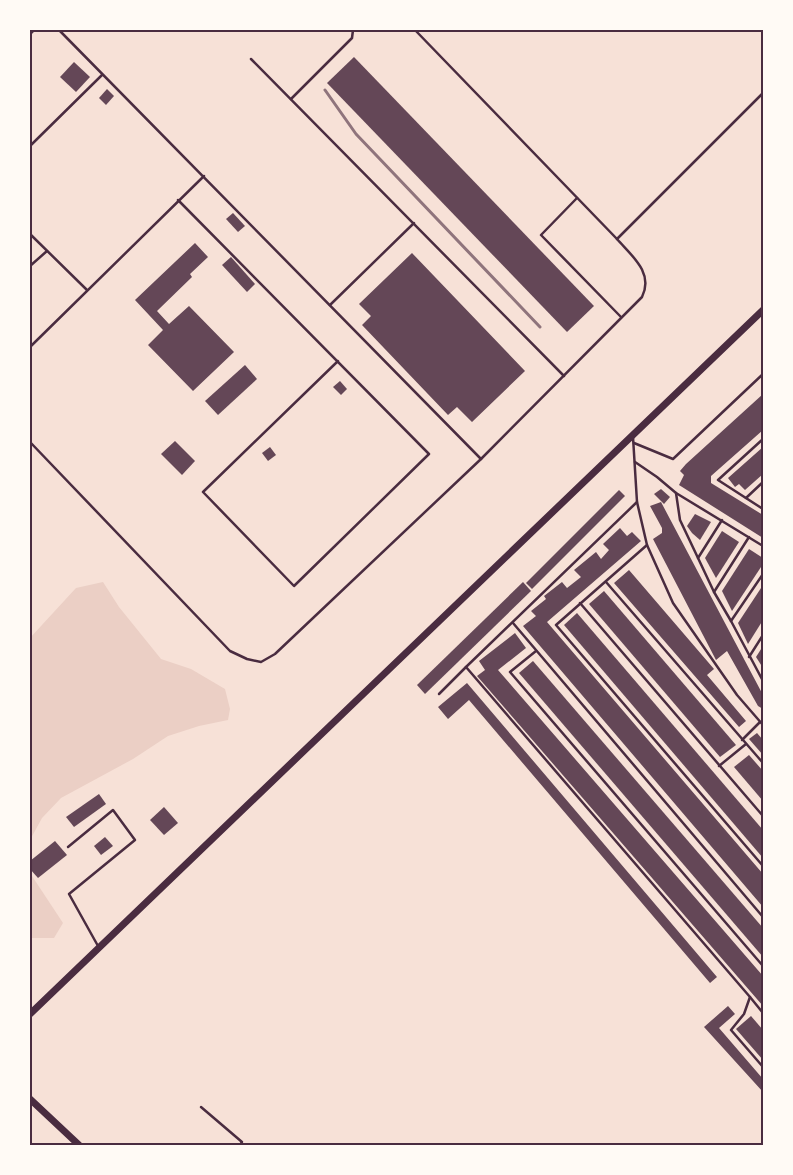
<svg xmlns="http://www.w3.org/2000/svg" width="793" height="1175" font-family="'Sofia Sans Condensed',sans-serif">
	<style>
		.green { fill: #ebcfc5 }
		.building { fill: #644757 }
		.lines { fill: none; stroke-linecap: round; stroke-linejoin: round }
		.service { stroke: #4a2c40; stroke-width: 2.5 }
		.tertiary { stroke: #4a2c40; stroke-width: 7 }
		.rail { stroke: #8f747c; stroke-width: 3 }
		.neatline { fill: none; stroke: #4a2c40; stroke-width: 2 }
	</style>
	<rect width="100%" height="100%" fill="#f7e1d7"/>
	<g class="green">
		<path d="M103 582 119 607 161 659 191 669 225 689 230 709 228 720 199 726 168 736 133 759 61 798 42 818 30 840V638L76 588Z"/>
		<path d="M30 873 63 923 54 938H30Z"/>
	</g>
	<g class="building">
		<path d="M354 57 594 306 567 332 327 83Z"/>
		<path d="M74 62 90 77 76 92 60 77Z"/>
		<path d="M107 89 114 96 106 105 99 98Z"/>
		<path d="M233 213 245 226 238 232 226 219Z"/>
		<path d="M195 243 208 257 190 274 192 277 157 311 169 324 189 306 234 352 193 391 148 345 163 330 135 300Z"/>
		<path d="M412 253 525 371 472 422 457 407 448 415 362 325 371 316 359 304Z"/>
		<path d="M231 257 255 284 247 292 222 265Z"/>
		<path d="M245 365 257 379 218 415 205 401Z"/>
		<path d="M340 381 347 389 341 395 333 387Z"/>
		<path d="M763 394V430L711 476V483L763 515V538L679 485 684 475 680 471 686 464Z"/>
		<path d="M175 441 195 461 182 475 161 454Z"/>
		<path d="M270 447 276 455 268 461 262 453Z"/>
		<path d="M763 447V474L745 490 739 484 735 487 728 478Z"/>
		<path d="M661 489 670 497 664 504 654 494Z"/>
		<path d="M619 490 625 496 532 589 526 583Z"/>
		<path d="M661 502 763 695V709L758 706 727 651 716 660 653 539 662 533V528L650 506Z"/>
		<path d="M695 514 711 522 700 540 692 533 687 526Z"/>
		<path d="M620 528 627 536 632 532 641 541 547 622 763 874V907L523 626 536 616 531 611 546 599 544 596 562 582 567 588 581 577 574 570 596 552 601 559 609 550 603 544Z"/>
		<path d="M722 531 739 542 716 578 705 558Z"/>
		<path d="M749 549 763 558V564L732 611 722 591Z"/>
		<path d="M629 570 714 669 707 675 746 721 739 727 614 583Z"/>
		<path d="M523 582 531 591 425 694 417 685Z"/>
		<path d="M763 585V620L748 644 738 623Z"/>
		<path d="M604 591 736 745 720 757 589 604Z"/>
		<path d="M577 613 763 830V858L564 625Z"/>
		<path d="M515 633 526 648 498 670 763 976V1006L477 676 485 670 479 661Z"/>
		<path d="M763 646V668L756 657Z"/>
		<path d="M533 661 763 928V957L519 673Z"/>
		<path d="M467 683 717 977 710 983 469 700 448 719 438 707Z"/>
		<path d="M757 733 763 740V755L749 739Z"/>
		<path d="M749 755 763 771V801L734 767Z"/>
		<path d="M99 794 106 804 74 827 66 817Z"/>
		<path d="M164 807 178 823 164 835 150 820Z"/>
		<path d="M105 837 113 846 101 855 94 846Z"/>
		<path d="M55 841 67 855 38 878 30 869V861Z"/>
		<path d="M728 1006 735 1014 719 1028 763 1079V1092L704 1027Z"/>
		<path d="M751 1016 763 1030V1060L736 1029Z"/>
	</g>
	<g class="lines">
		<g class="service">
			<path d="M59 30 481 459"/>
			<path d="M30 34 34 30"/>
			<path d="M251 59 564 376"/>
			<path d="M291 99 352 38 353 30"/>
			<path d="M30 146 102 75"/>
			<path d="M577 198 541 235 621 317"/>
			<path d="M178 200 429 454 294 586 203 492 338 361"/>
			<path d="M30 234 87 290"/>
			<path d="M617 239 763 93"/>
			<path d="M30 266 47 251"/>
			<path d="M330 305 414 223"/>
			<path d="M30 347 204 176"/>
			<path d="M633 437 637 502 466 667 750 997 744 1014 731 1030 763 1067"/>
			<path d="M763 439 718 480 763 509"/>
			<path d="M30 442 230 651 247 659 261 662 275 654 481 459 642 297C654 273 632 256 617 239L415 30"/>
			<path d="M634 443 673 459 763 374"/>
			<path d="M635 462 657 477 676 493 763 546"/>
			<path d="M676 493 680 520 698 558 714 592 731 621 763 681"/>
			<path d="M746 498 763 482"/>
			<path d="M637 502 647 545 673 603 737 695 763 725"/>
			<path d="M647 545 556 625 763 866"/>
			<path d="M698 558 722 520"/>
			<path d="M606 582 763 763"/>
			<path d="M714 592 749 537"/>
			<path d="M580 603 763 816"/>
			<path d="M731 621 763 574"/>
			<path d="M513 623 763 917"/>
			<path d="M536 651 510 672 763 966"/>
			<path d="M749 657 763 635"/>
			<path d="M439 694 466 667"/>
			<path d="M742 740 760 722"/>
			<path d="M719 766 746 744"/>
			<path d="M68 847 113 810 135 840 69 894 98 946"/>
			<path d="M750 997 763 1013"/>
			<path d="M201 1107 242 1142 240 1145"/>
		</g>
		<g class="tertiary">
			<path d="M30 1014 763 310"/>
			<path d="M30 1099 79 1145"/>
		</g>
		<path class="rail" d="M325 90 356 134 540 327"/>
	</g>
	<rect width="793" height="1175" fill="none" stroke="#fffaf5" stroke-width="62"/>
	<rect x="31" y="31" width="731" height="1113" class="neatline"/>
</svg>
